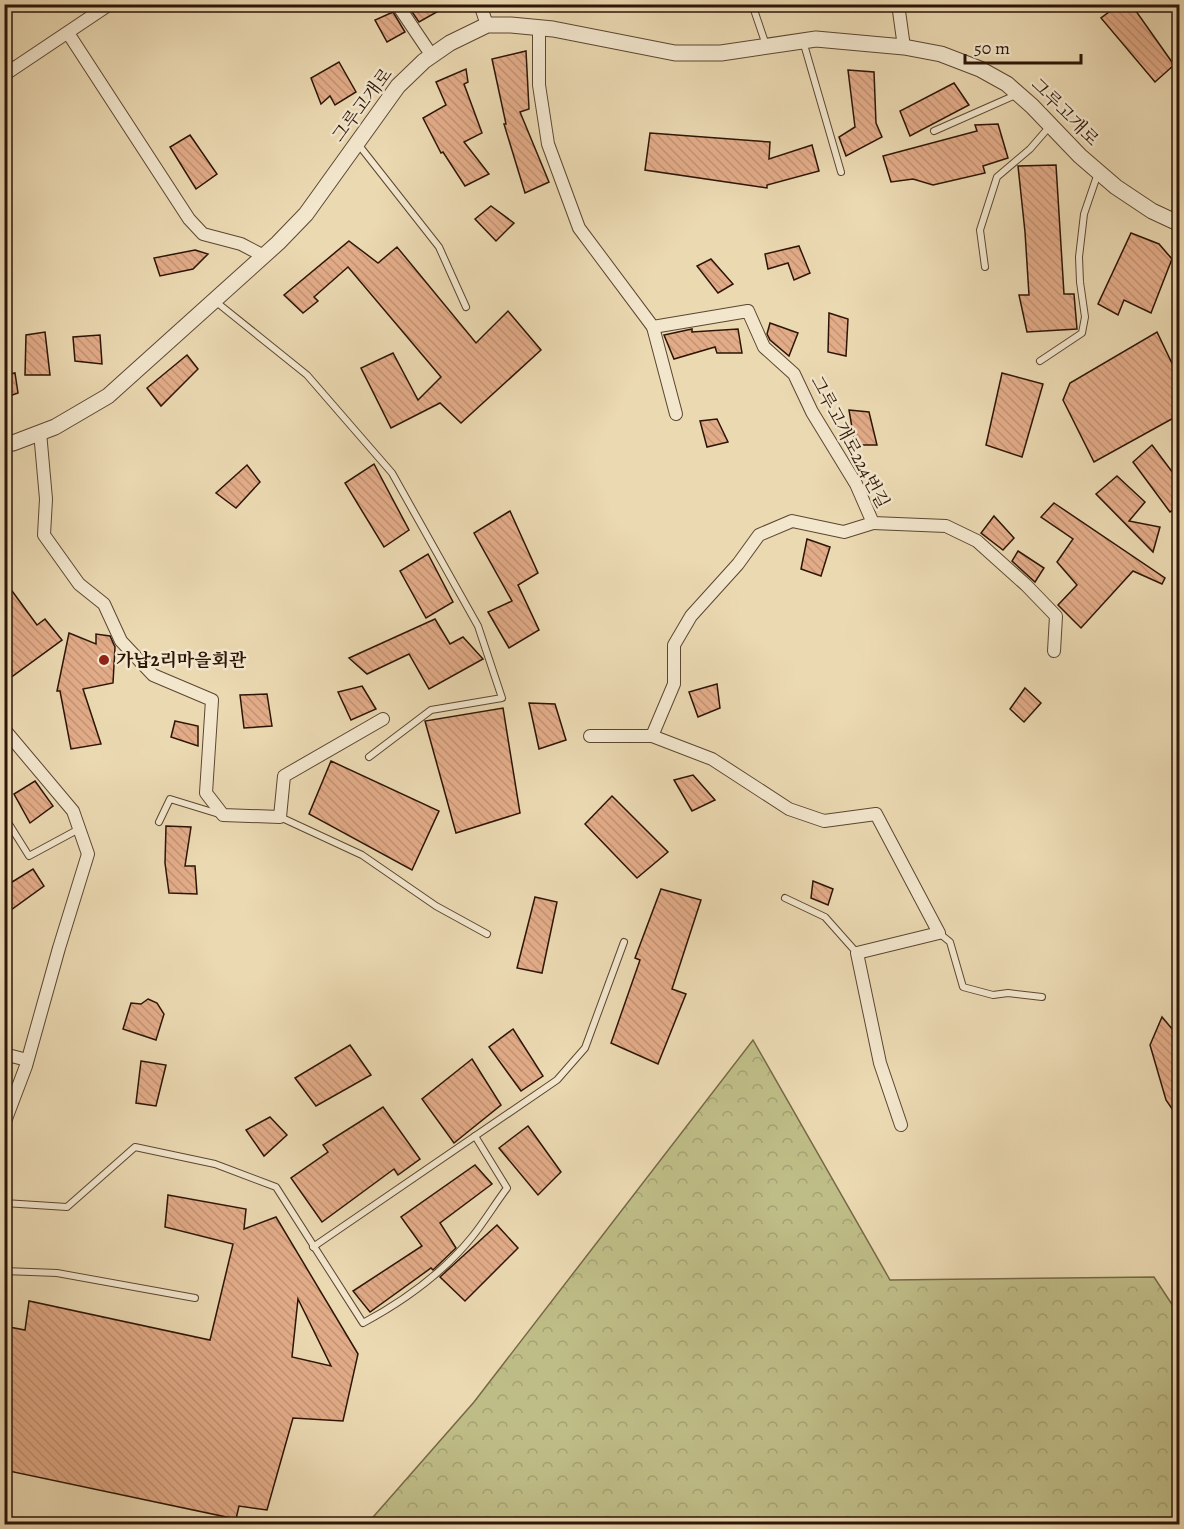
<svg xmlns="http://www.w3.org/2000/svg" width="1184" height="1529" font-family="Alegreya,'Noto Serif KR',serif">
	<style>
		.forest { fill: url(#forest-crowns); stroke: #766946; stroke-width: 1.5 }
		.building { fill: url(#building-back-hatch); stroke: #2d1506; stroke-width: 1.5; fill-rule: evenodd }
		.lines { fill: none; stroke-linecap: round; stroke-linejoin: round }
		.service-casing { stroke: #5c4631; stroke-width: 8 }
		.minor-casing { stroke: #5c4631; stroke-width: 14 }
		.tertiary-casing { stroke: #5c4631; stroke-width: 17 }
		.service { stroke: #f2e6cd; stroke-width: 6 }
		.minor { stroke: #f2e6cd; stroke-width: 12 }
		.tertiary { stroke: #f2e6cd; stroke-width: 15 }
		.poi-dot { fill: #8f2418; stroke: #f2e6cd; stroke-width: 2 }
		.labels { text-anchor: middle; stroke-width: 5; stroke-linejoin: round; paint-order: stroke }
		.street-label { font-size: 18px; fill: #2d1506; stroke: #f2e6cd }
		.poi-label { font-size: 18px; font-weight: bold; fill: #2d1506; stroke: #f2e6cd; text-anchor: start }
	</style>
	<defs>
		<pattern id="forest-crowns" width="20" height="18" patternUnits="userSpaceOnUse" patternTransform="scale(1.5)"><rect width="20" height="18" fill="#bfbd87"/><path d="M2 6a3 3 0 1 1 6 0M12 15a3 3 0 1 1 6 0" fill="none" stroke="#a4a273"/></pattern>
		<pattern id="building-back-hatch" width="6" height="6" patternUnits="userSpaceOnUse" patternTransform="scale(1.5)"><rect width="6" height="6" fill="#e3ac89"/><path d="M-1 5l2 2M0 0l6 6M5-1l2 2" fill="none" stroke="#c39375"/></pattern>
	</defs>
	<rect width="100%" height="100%" fill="#ebd9b2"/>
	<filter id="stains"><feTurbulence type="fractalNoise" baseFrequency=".00333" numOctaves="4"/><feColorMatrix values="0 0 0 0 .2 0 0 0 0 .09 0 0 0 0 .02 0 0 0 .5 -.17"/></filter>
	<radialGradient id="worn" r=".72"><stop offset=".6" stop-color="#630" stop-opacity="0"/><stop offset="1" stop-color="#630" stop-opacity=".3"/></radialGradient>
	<path class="forest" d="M753 1040 890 1280 1154 1277 1179 1315V1524H367L474 1402Z"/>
	<g class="building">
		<path d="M412 4H451L419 22 408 6Z"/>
		<path d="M1120 4H1131L1174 65 1155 82 1101 18Z"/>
		<path d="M393 12 405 32 387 42 375 20Z"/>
		<path d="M526 51 529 109 520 112 549 182 525 193 504 124H506L492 59Z"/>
		<path d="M339 62 356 92 335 105 330 96 321 104 311 78Z"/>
		<path d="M466 69 468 82 464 84 482 133 464 142 489 174 465 186 443 152 441 153 423 118 446 105 436 82Z"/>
		<path d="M848 70 874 72 876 123 882 137 846 156 839 137 855 127Z"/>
		<path d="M954 83 969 105 910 136 900 111Z"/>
		<path d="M998 124 1008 158 983 166 985 173 933 185 913 179 891 182 883 156 977 131 975 125Z"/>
		<path d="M650 133 770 142 769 159 812 145 819 171 767 185V188L645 170Z"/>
		<path d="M190 135 217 174 196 189 170 147Z"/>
		<path d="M1056 165 1064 294H1074L1077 329 1027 332 1019 295H1029L1025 232 1018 166Z"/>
		<path d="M491 206 514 223 496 241 475 219Z"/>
		<path d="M1131 233 1159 244 1172 259 1151 313 1124 300 1118 315 1098 304Z"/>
		<path d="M349 241 378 263 397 247 476 343 508 311 541 350 461 423 440 403 391 428 361 368 393 353 418 400 441 377 348 267 314 297 318 301 303 313 284 295Z"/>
		<path d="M799 246 810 273 794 280 788 263 768 269 765 254Z"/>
		<path d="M195 250 208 254 193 269 160 276 154 258Z"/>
		<path d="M711 259 733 284 718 293 697 266Z"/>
		<path d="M829 313 848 319 846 356 828 352Z"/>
		<path d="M770 323 798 333 789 356 770 340 767 334Z"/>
		<path d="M692 329V332L738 329 742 353H717L715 347 674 359 664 335Z"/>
		<path d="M45 332 50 375H25L26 335Z"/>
		<path d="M1157 332 1179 378V415L1094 462 1063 400 1070 383Z"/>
		<path d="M100 335 102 364 75 361 73 337Z"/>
		<path d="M187 355 198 369 161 406 147 388Z"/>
		<path d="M15 373 18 393 4 398V375Z"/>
		<path d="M1002 373 1043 384 1022 457 986 445Z"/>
		<path d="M849 410 869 412 877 445H855Z"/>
		<path d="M717 419 728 442 707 447 700 421Z"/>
		<path d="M1152 445 1179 481V505L1170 512 1133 462Z"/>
		<path d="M374 464 409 530 384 547 345 483Z"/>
		<path d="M247 465 260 482 236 508 216 493Z"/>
		<path d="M1117 476 1145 502 1129 521 1160 527 1153 552 1096 494Z"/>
		<path d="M1054 503 1165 578 1162 584 1133 571 1081 628 1058 605 1077 585 1057 562 1073 539 1041 517Z"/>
		<path d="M510 511 538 573 518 585 539 630 509 648 488 612 512 601 474 533Z"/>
		<path d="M994 516 1014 538 1003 550 981 533Z"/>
		<path d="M807 539 830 547 821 576 801 569Z"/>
		<path d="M1018 551 1044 568 1035 582 1012 561Z"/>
		<path d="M428 554 453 602 426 618 400 571Z"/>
		<path d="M4 580 37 625 45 619 62 640 10 678 4 666Z"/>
		<path d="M435 619 450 644 463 637 483 659 429 689 409 654 367 674 349 658Z"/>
		<path d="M69 633 96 644V634L110 636 115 647 113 683 83 689 101 744 71 749 60 691H57Z"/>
		<path d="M717 684 720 708 698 717 689 692Z"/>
		<path d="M362 686 376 709 351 720 338 692Z"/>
		<path d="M1025 688 1041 703 1024 722 1010 709Z"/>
		<path d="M267 694 272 726 244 728 240 695Z"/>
		<path d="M529 703 555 704 566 740 539 749Z"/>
		<path d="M503 708 520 813 456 833 425 721Z"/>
		<path d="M175 721 198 726V746L171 737Z"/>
		<path d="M331 761 439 811 412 870 309 814Z"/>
		<path d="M693 775 715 800 692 811 674 780Z"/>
		<path d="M35 781 53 806 30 823 14 794Z"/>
		<path d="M612 796 668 852 637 878 585 824Z"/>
		<path d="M166 826 191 827 185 866H195L197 894 169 893 165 863Z"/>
		<path d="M33 869 44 886 4 915V887Z"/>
		<path d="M813 881 833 889 828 905 811 898Z"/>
		<path d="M661 889 701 900 672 989 686 994 658 1064 611 1043 640 960 635 958Z"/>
		<path d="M535 897 557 902 542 973 517 968Z"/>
		<path d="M148 999 157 1003 164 1014 156 1040 123 1029 131 1003 141 1004Z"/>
		<path d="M1162 1017 1179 1037V1119L1166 1100 1150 1045Z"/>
		<path d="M513 1029 543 1076 521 1091 489 1047Z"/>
		<path d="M350 1045 371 1075 316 1106 295 1078Z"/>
		<path d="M472 1059 501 1105 454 1143 422 1099Z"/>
		<path d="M141 1061 166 1065 156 1106 136 1103Z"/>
		<path d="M383 1107 420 1159 398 1175 394 1169 322 1222 291 1178 328 1152 323 1145Z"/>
		<path d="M270 1117 287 1135 264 1156 246 1130Z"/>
		<path d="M528 1126 561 1172 538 1195 499 1148Z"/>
		<path d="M475 1165 492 1184 440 1223 456 1248 433 1270 431 1268 370 1312 353 1291 422 1246 401 1217Z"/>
		<path d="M168 1195 246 1209 244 1229 276 1217 358 1354 343 1421 293 1418 267 1510 239 1506 236 1519 4 1470V1326L25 1330 29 1301 210 1340 233 1244 165 1227ZM298 1299 331 1366 292 1357Z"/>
		<path d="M497 1225 518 1248 465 1301 440 1277Z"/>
	</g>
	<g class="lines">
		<g class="service-casing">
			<g id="service">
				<path d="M752 4 766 45"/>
				<path d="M803 41 841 172"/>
				<path d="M934 131 1018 94"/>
				<path d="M358 144 439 247 466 307"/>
				<path d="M985 267 980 230 997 177 1030 149 1050 126"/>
				<path d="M215 301 307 375 392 473 478 626 502 698 431 710 369 757"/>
				<path d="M1040 361 1082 333 1085 317 1080 282 1079 257 1084 214 1098 173"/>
				<path d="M4 816 29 856 79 829"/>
				<path d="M280 817 362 855 436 906 487 934"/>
				<path d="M159 822 170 799 219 814"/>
				<path d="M785 898 825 917 857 953"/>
				<path d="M939 933 950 942 963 987 993 995 1008 993 1042 997"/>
				<path d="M4 1203 67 1207 135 1147 215 1164 276 1187 363 1323C404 1301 442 1274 472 1237 484 1222 495 1204 507 1188L475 1136"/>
				<path d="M313 1247 557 1080 585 1048 624 942"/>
				<path d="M4 1271 57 1273 195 1298"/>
			</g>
		</g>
		<g class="minor-casing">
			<g id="minor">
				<path d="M397 4 432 56"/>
				<path d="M480 4 487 25"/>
				<path d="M898 4 904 47"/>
				<path d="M539 28V85L548 144 579 228 653 327 748 311 764 347 794 374 812 412 856 484 873 523 946 526 977 541 1026 585 1056 616 1054 651"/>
				<path d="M68 33 189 219 203 234 241 244 264 256"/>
				<path d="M4 75 110 4"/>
				<path d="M653 327 676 414"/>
				<path d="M40 432 46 499 44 535 79 584 104 604 121 641 153 675 212 700 206 793 223 815 280 817 284 776 383 719"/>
				<path d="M4 729 73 811 88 854 59 948 26 1066 4 1124"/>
				<path d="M590 736H652L712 759 789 809 824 821 876 814 939 933 857 953 880 1063 901 1125"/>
				<path d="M652 736 674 684V645L691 616 738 564 759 535 792 521 844 532 873 523"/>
				<path d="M4 1054 27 1060"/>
			</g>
		</g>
		<g class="tertiary-casing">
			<path id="tertiary" d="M4 443H13L55 427 108 396 278 243 306 214 398 86 424 61 450 43 487 25H511L553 29 675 53H721L816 39 904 47 941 54 980 69 1007 84 1032 106 1080 156 1116 187 1152 211 1180 224"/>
		</g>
		<use href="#service" class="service"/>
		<use href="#minor" class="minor"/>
		<use href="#tertiary" class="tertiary"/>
	</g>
	<circle class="poi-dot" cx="104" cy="660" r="6"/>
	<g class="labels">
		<g class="street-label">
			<text transform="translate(362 105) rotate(-53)" y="6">그루고개로</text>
			<text transform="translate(1065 112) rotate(45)" y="6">그루고개로</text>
			<text transform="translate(850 442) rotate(62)" y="6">그루고개로224번길</text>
		</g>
		<g class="poi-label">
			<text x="116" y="666">가납2리마을회관</text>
		</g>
	</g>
	<rect width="1184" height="1529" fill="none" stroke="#ebd9b2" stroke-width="24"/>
	<rect x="6" y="6" width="1172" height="1517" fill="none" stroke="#2d1506" stroke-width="3"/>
	<rect x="12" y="12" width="1160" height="1505" fill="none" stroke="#2d1506" stroke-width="1.5"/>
	<path d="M965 54v9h116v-9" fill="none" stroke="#2d1506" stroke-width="3"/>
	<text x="974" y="54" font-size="18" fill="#2d1506" stroke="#f2e6cd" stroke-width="4.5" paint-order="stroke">50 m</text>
	<rect width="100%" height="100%" filter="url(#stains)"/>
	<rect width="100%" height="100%" fill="url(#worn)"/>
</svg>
